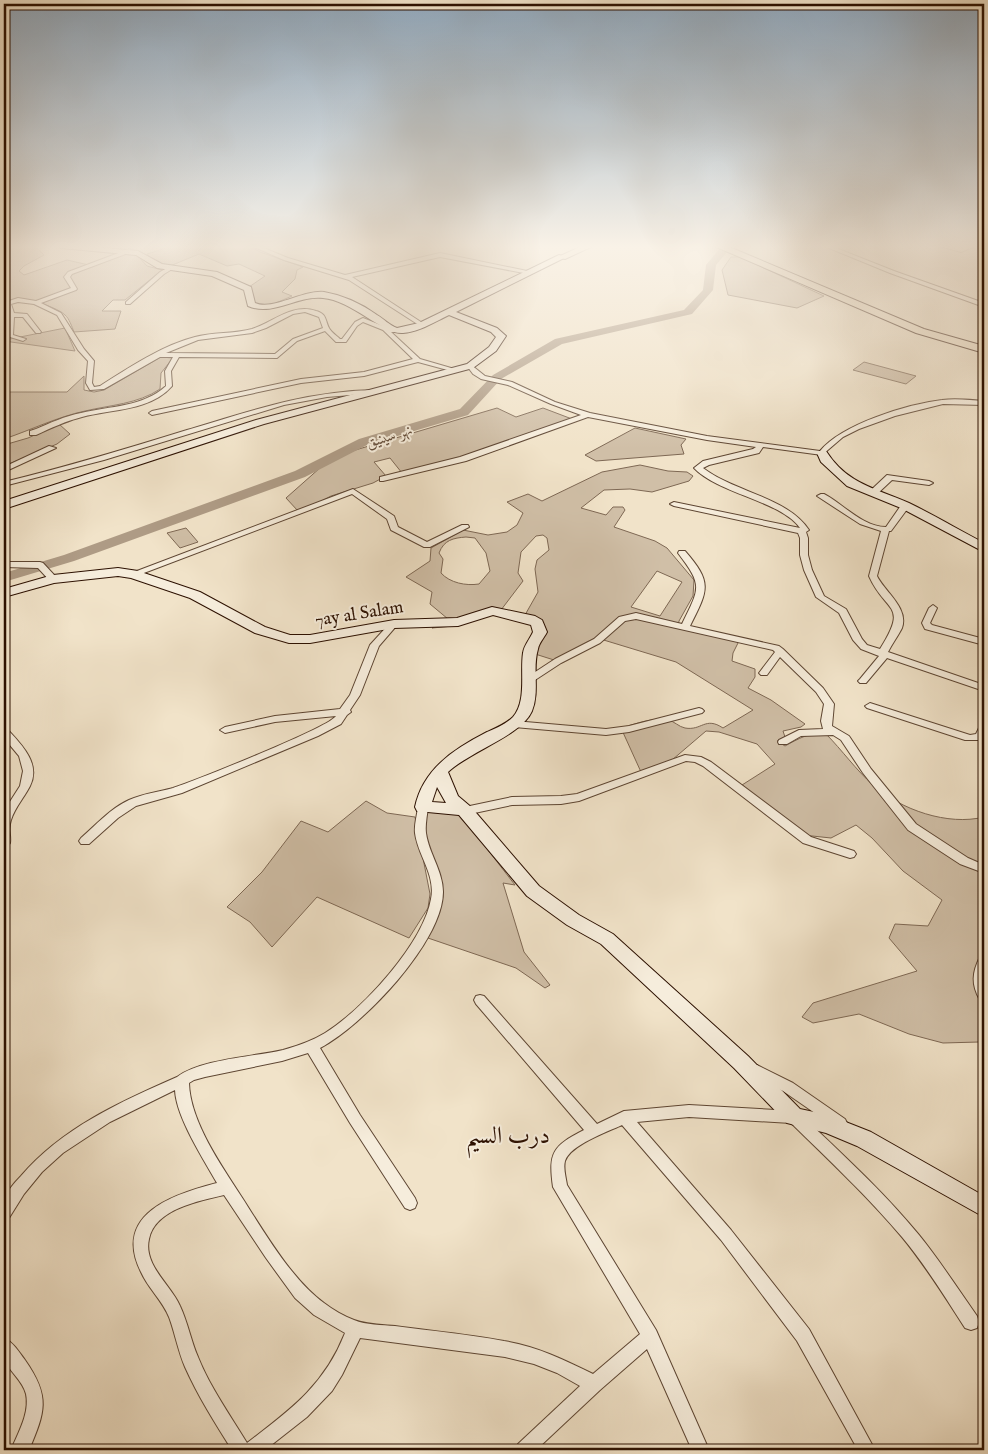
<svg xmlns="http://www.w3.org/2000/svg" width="988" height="1454" font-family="'IM FELL English',Amiri,serif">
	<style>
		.green { fill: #d0bfa7; stroke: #7e6854; fill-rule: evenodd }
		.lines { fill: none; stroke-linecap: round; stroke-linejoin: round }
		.river { fill: #ae9b85; fill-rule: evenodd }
		.street-casing { stroke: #5d4532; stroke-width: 2 }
		.secondary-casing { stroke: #2c1000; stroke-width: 2 }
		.primary-casing { stroke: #2c1000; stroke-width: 2 }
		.highway-casing { stroke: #2c1000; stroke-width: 2 }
		.street { fill: #f6eddc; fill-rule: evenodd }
		.secondary { fill: #f6eddc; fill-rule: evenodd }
		.primary { fill: #f1e3c9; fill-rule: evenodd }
		.highway { fill: #f1e3c9; fill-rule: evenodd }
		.labels { text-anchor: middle; stroke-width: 4; stroke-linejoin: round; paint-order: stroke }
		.far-water-label { font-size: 16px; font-style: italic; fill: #664f3c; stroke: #f6eddc }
		.street-label { font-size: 18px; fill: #2c1000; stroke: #f6eddc }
		.near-quarter-label { font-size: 24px; fill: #2c1000; stroke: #f6eddc }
	</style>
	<rect width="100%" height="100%" fill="#f1e3c9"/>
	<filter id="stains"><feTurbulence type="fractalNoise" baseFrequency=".004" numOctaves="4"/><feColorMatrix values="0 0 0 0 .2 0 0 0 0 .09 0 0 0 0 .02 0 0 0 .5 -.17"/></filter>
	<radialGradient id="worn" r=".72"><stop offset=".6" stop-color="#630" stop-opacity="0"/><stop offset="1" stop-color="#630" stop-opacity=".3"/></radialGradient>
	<g class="green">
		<path d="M4 246 36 247 44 255 24 266 19 271 24 275 67 260 89 265 128 252 137 255 147 266 162 270 125 300H113L102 311H121L115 329 74 332C72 327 69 318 65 315 55 305 16 295 5 304L4 330Z"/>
		<path d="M172 246 178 248 183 246H250L260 252 303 267 297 270 295 279 282 292 292 296 269 306 254 304 252 293 249 287 265 276 239 264 227 266 199 254 170 266 155 262 147 254Z"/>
		<path d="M731 257H740L824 296 797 308 728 295 722 270Z"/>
		<path d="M65 328 75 351 4 341V332V336L10 339Z"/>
		<path d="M161 357 173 358 161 373 160 389C138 404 110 405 85 411 57 417 31 430 4 439V392H67L84 376V390L94 392 104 390Z"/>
		<path d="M864 362 916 376 906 384 853 370Z"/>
		<path d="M497 408 516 417 543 408 572 419 466 456 402 473 390 458 374 462 386 476 373 483 331 496 302 511H298L286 498 321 467 352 451Z"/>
		<path d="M59 424 70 434 57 444 9 464 4 459V445L28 438Z"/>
		<path d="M635 428 686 439 681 445 684 454 596 461 585 455Z"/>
		<path d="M640 465 668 471 687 472 693 476 689 481 652 492 630 489 604 490 581 508 606 515 613 507H623L625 510 614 527 655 541 667 548 694 580 693 596 679 621 678 627 739 641 733 653 732 661 755 669V677L748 688 771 700 805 724 801 727 783 731 785 737 777 741 785 746C798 739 811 731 826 734 842 750 856 770 873 785 901 810 948 826 984 817V1035L979 1042 943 1043 909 1034 859 1014 813 1023 802 1017 813 1003 917 971 889 938 895 924 928 926 942 900 903 871 872 838 856 825 831 838 803 835 742 785 775 764 757 744 719 732 706 731 672 760 641 772 621 728C636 724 652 717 668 720 674 721 679 727 685 728 702 731 705 716 723 728L753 710 676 662 597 638 554 660 532 653 541 623 501 611 453 626 432 628 448 619 430 604 432 592 406 577 430 561 431 548 463 530 488 535 507 532 517 525 523 513 507 502 528 494 542 501 602 472ZM543 535 547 538 549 550 537 560 535 569 538 592 525 615 501 610 523 581 518 573 521 552 536 536ZM466 537 475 538 486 553 490 571 479 584C466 586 450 583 441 573L443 559 439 553C444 540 453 538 466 537ZM657 571 682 582 660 616 631 607Z"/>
		<path d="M186 528 198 542 180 548 167 533Z"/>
		<path d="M366 801 387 813 415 817 430 894 428 908 409 938 317 897 272 947 250 922 227 907 262 872 301 821 328 832Z"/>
		<path d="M427 810 456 813 464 819 515 885 503 883 524 952 550 985 545 988 516 968 425 937 440 895 423 830Z"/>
	</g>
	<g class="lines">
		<path class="river" d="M722 246H732L716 265 713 290 692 314 562 344 501 379 468 415 367 445 305 477 74 561 4 582V573L64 555 295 471 359 439 460 409 493 375 555 339 684 310 703 290 706 265Z"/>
		<g class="street-casing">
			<g id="street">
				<path d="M252 246H259L288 258 345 275 440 253 532 272 529 274 440 257 352 277 424 324 425 325 422 327 349 280 284 260Z"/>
				<path d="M824 246H831L894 271 984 303V307L890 273Z"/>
				<path d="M906 246H913L910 248Z"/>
				<path d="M940 246 961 248 968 246H975L961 252Z"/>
				<path d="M129 249 132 251 131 252 72 274 70 277 77 289 76 290 41 303 61 313 84 349 94 361 92 383 94 387 100 386C128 368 163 345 195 337 214 332 233 334 252 329 274 322 292 303 316 311 327 314 325 320 329 328 331 332 337 336 340 339H342L355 322 363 318 388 328 399 330V332H391L420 359 458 370 455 372 418 362 364 376 301 383 152 415 149 413 152 411 301 379 364 372 413 359 383 330 363 322 357 326 346 342H336L325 331 297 341 277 358 179 357 171 371 172 386C150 411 112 409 82 417 66 421 51 428 36 435H30V431L36 429C50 423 65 416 81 413 110 406 143 407 166 386L165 371 173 357H160L104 389 90 390 86 383 88 361 78 350 57 315 34 304 18 302 11 304 14 313 27 314 41 332 40 333H36L23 317H14L13 335 26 339 23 341 7 336 8 315 6 302 18 298 36 301 71 288 64 277 68 272ZM305 312 319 317 323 328 293 339 275 354 166 353 198 340 252 333 266 328 293 314Z"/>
				<path d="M169 267 174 268 164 274 130 304H126V302L160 272Z"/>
				<path d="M470 364 485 376 512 382 555 402 590 413 707 436 820 451C842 424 908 404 942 400 956 398 970 400 984 401V405L943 404 895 416 859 429 843 437 822 455 763 447 759 453 709 465 703 468C734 492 787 497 809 530L806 532 808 538V555L812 570 824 596 846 609 862 639 867 645 880 649C909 603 886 614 869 576L881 531 860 524 817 496 821 494H824C843 504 863 527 886 527L902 504H908V508L891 531H889L877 576C885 592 909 608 902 628 898 636 892 644 888 652L984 685V691L887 658 866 683H860L858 681 860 679 879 656 861 649 853 640 839 613 816 597 804 570 800 555V538L798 533 674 506 670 504 674 502 800 528C781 501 719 494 694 468L703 461 753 449 756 447 707 440 588 417 466 461 383 481H380V477L460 457 581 415 551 404 508 385 481 379 473 374 467 366Z"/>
				<path d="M372 390 375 392 374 393 327 397 284 405 104 460 4 486V482C66 467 126 449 187 430 251 411 304 392 372 390Z"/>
				<path d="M49 446 56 448 4 472V467Z"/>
				<path d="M887 475 929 481 933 483 929 485 892 480 876 495H870V491Z"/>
				<path d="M353 489 394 516 398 527 427 542 462 525H468L469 527 430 547H424L391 530 387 519 352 494 136 576H130L129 574Z"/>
				<path d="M679 551H685C713 583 708 590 690 626L779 646 783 649 823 688 834 704 832 726 849 736 871 769 916 824 968 858 984 865V873L960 864 908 830 863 773 841 740 833 735 801 736 787 744H779L778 742 779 740 799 730 823 729 821 721 824 704 816 692 780 657 767 675H761L759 673 775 652 773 650 636 619 625 621 600 643 561 663 532 682H526L524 680 526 678 555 659 594 639 619 617 636 613 682 624C700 587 703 586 678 553Z"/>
				<path d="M40 562 43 563 56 577 57 579 56 581H50L38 568 4 567V562Z"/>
				<path d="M933 605 937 608 930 623 932 625 984 639V645L925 629 922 623 929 608Z"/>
				<path d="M394 621 398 624 379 646 360 695 350 710 351 712 347 715 341 724 318 736 182 793 136 806 118 818 89 844H81L79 841 81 838C96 825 111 808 129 800 142 794 158 792 173 788 194 781 328 728 336 716L275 722 225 733 220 730 225 727 275 716 340 709 350 695 370 645 391 622Z"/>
				<path d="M870 703 970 735 976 734 980 726 984 725V738L980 740H965L867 708 865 706Z"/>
				<path d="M699 708 702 709 704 711 702 713 629 732 606 735 514 727 509 724 514 721 606 729 629 726Z"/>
				<path d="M4 729 8 730C22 745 41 764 30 786 24 798 15 807 11 820 8 828 11 835 10 843L8 846 4 847V811L20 786 23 771 19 756 4 738Z"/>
				<path d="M685 755 701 757 711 762 811 837 854 851 856 854 854 857 850 858 803 843 703 766 695 762 686 761 579 801 561 804 512 805 465 815 461 814 460 811 461 808 465 807 512 797 561 796 577 794Z"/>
				<path d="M423 803 427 804 428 807C427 816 425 825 426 833 429 854 443 871 443 892 443 942 362 1026 320 1048L360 1115 415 1198 417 1203 415 1208 410 1210 405 1208 350 1123 308 1053 282 1061 205 1077 194 1080 189 1083C190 1121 221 1165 241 1196 263 1230 291 1279 324 1303 333 1310 344 1316 354 1320 366 1325 382 1325 395 1326 431 1331 468 1334 504 1341 536 1346 565 1360 593 1374L640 1334 553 1187C548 1152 553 1146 584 1130L476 1004 474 1000 476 996 480 995 484 996 597 1124 624 1111 689 1105 794 1111 799 1113C840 1152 883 1191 919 1235 940 1261 958 1289 977 1316L979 1322 977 1328 971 1330 965 1328C945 1297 926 1266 902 1237 868 1197 829 1160 791 1123L689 1117 637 1122 731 1230 809 1329 875 1450H858L797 1341 721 1240 622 1125C607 1132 570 1145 565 1161 563 1168 566 1178 567 1185L656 1330 709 1450H692L647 1349 600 1390 536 1450H516L518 1444 580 1386 557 1373 534 1364 505 1357 360 1338 342 1375 332 1391 307 1417 265 1450H232C215 1423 198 1396 185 1367 178 1351 175 1333 169 1317 162 1300 148 1288 141 1272 112 1214 174 1194 217 1183 204 1160 176 1117 175 1090L110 1122 63 1153 42 1172 24 1194 9 1218 4 1220C4 1214 2 1206 4 1201 6 1192 15 1182 21 1176 62 1128 120 1102 177 1077 201 1059 253 1057 283 1050 297 1046 312 1041 325 1033 363 1009 423 944 431 899 436 875 418 856 415 833 414 825 417 816 418 807L419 804ZM224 1195 266 1258 295 1298 314 1315 345 1333C324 1386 290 1410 247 1443 230 1415 210 1387 198 1357 191 1341 188 1323 180 1306 171 1285 143 1265 149 1239 155 1209 199 1201 224 1195Z"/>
				<path d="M984 955V1001L980 1000C971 985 972 972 980 957Z"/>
				<path d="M757 1065 793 1083 845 1119 847 1123 845 1127 840 1129 835 1127 783 1091 752 1075 750 1071 752 1067Z"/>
				<path d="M4 1338C13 1342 19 1352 25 1360 51 1397 45 1412 29 1450H11C18 1433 30 1413 26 1394 23 1380 6 1369 4 1357 3 1352 4 1344 4 1338Z"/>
			</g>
		</g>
		<g class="secondary-casing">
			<g id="secondary">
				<path d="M57 246H84L138 251 162 264 217 272 251 287 255 303C273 311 302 290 324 292 342 295 362 304 377 315 384 319 389 325 397 328L419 323 559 255 566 257 456 312 497 328 506 336 496 351 473 368 264 424 4 509V501L256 420 467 364 489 347 496 337 491 332 449 315C434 322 419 332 403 333 384 335 351 300 323 298 297 295 273 317 248 306L244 290 212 276 157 268 136 255 61 248Z"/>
				<path d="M822 450 826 451C847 484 875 488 909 503 934 515 959 530 984 543V552L901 508 847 486 821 462 817 453Z"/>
				<path d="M118 568 138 571 200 592 265 627 290 635H310L394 620 457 618 492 607 535 616 542 620 547 632C544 638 539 643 538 649 532 669 540 691 532 711 521 736 470 751 448 772L458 796 471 807 539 886 579 915 613 934 748 1056 800 1109 828 1115 871 1132 984 1196V1217L857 1146 826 1133 787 1123 734 1068 601 944 567 925 527 896 459 815 417 811 415 807C423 769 454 749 487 732 496 728 506 724 513 717 527 701 520 672 523 653 524 645 530 639 533 632L531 625 493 615 458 626 394 628 310 643H289L255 633 190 598 131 578 118 576 54 583 4 597V589L53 575ZM437 787 446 803 432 802Z"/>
			</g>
		</g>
		<g class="primary-casing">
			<path id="primary" d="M582 246H593L565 259 558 257Z"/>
		</g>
		<g class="highway-casing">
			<path id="highway" d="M714 246H727L924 329 984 346V353L916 333Z"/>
		</g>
		<use href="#street" class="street"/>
		<use href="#secondary" class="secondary"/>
		<use href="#primary" class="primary"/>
		<use href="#highway" class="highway"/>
	</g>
	<linearGradient id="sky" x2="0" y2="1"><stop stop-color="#91aac0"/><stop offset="0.55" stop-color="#f9f2e7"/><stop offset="1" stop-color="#f9f2e7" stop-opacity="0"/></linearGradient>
	<rect width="988" height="449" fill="url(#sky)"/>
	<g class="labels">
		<g class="far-water-label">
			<text transform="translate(389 435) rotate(-17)" y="6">نهر سينيق</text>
		</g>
		<g class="street-label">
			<text transform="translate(359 613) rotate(-9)" y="6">7ay al Salam</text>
		</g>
		<g class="near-quarter-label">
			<text x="508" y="1143">درب السيم</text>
		</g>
	</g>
	<rect width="988" height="1454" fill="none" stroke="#f1e3c9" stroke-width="20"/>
	<rect x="5" y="5" width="978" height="1444" fill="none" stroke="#2c1000" stroke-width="2.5"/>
	<rect x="10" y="10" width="968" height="1434" fill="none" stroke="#2c1000"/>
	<rect width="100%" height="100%" filter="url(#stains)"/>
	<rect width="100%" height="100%" fill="url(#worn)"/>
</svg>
